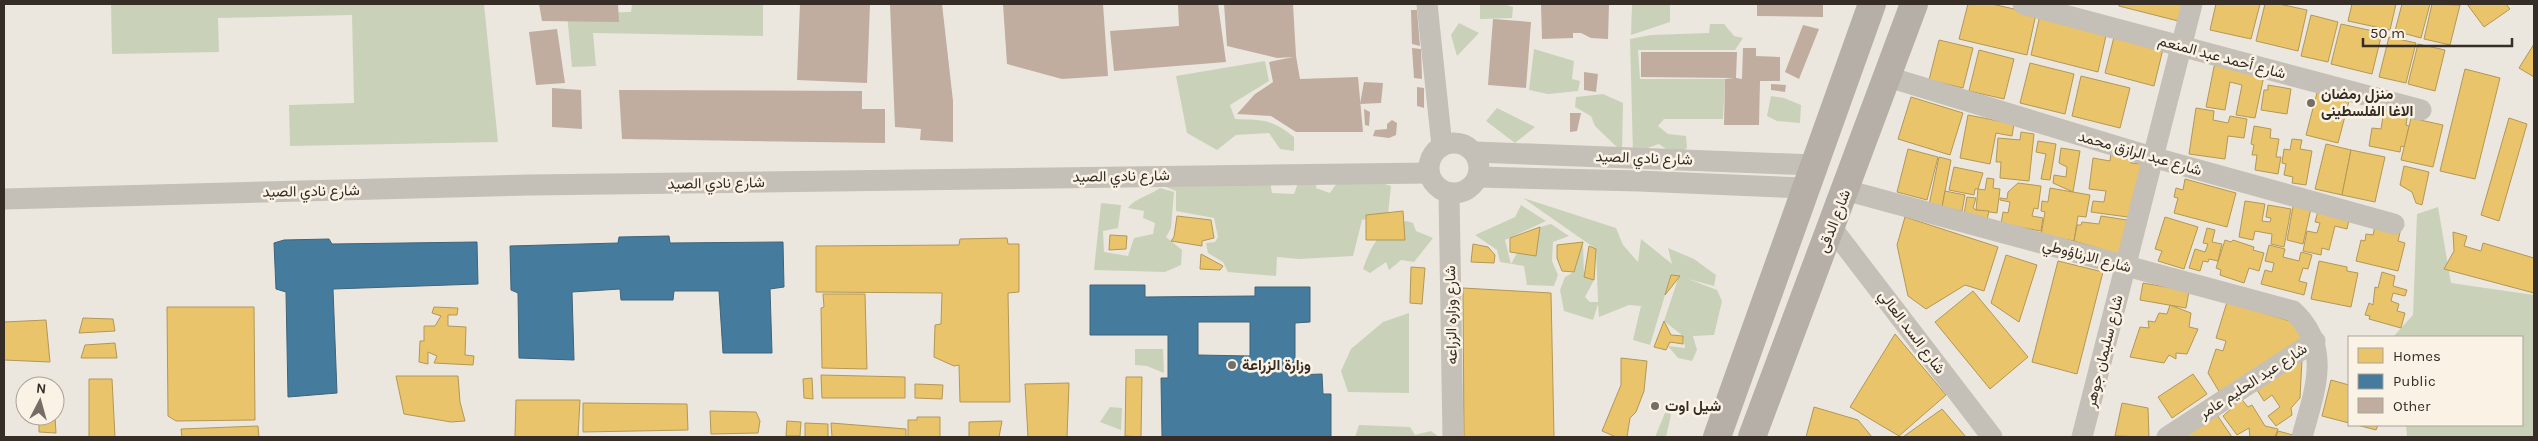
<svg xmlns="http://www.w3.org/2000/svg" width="2538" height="441" font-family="Karla,Vazirmatn,sans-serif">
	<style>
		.green { fill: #c9d2b8 }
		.homes { fill: #e9c46a; stroke: #b39756 }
		.public { fill: #457b9d; stroke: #406479; fill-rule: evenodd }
		.building { fill: #c0ad9f }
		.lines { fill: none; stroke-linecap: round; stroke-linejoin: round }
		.minor { stroke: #c4bfb7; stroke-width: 21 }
		.secondary { stroke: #b5afa8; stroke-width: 28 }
		.poi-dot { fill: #756e66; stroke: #f9f2e5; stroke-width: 2 }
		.labels { text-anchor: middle; stroke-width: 5; stroke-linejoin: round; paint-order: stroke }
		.street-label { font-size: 15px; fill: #352d26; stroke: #f9f2e5 }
		.poi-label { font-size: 15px; font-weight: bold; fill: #352d26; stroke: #f9f2e5; text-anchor: start }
	</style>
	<rect width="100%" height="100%" fill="#ebe7de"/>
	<g class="green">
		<path d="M111 4H484L498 142 290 146 289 105 354 103 352 15 218 18 219 52 112 54Z"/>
		<path d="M632 4H763V36L593 33 596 66 572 67 567 14 631 12Z"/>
		<path d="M1480 4H1503L1513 7 1512 18 1480 19Z"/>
		<path d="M1632 4H1670V22L1631 35Z"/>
		<path d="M1459 23 1479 33 1457 56 1451 35Z"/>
		<path d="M1710 24H1724L1734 36 1743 38 1735 50H1638L1640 79H1725L1723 119H1664L1658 126 1668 134 1686 136 1687 148 1679 153 1669 151 1659 144 1633 153 1630 39 1651 35 1709 33Z"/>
		<path d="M1534 49 1574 61 1572 79 1580 81 1578 91 1548 94 1529 90Z"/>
		<path d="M1265 61 1269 81 1230 105 1235 119C1264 120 1271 119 1294 137V151L1280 149 1269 133 1236 135 1217 150 1187 133 1176 76Z"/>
		<path d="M1603 94 1623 103 1622 152 1595 126 1591 116 1575 107 1576 97Z"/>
		<path d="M1771 96 1784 98 1801 105 1800 123 1777 121 1767 116Z"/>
		<path d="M1497 108 1535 127 1515 143 1486 121Z"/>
		<path d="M1299 180H1317L1316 188 1330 193 1339 180H1372L1391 186 1388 214 1362 220 1353 256 1299 259 1277 257 1276 276 1228 272 1223 262 1208 253 1206 243 1215 242 1218 237 1214 218 1176 211V191L1161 185 1270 181 1272 193 1294 194Z"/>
		<path d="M1160 188 1174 192 1171 228 1166 237 1182 250 1181 265 1165 272 1094 270 1101 203 1121 205 1118 228 1103 231 1104 252 1128 256 1134 238 1153 234 1155 223 1143 218 1144 211 1128 208C1135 198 1149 196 1160 188Z"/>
		<path d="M1523 198 1616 228 1623 245 1638 262 1641 239 1672 264 1668 248 1694 259 1716 275 1714 286 1688 279 1717 290 1722 301 1714 335 1693 336 1697 350 1692 361 1678 358 1668 346 1685 348 1683 336 1664 321 1679 276 1671 275 1650 345 1633 340 1641 306 1629 305 1599 317 1598 304 1593 320 1564 311 1560 290 1565 277 1574 272 1583 242 1584 277 1594 280 1585 297 1590 302H1598L1596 249Z"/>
		<path d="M1521 205 1546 221 1505 240 1511 264 1517 253 1536 256 1540 227 1551 224 1569 236 1553 242 1552 261 1558 275 1554 286 1527 285 1524 266 1500 262 1497 250 1475 235 1515 217Z"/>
		<path d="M2438 207 2451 283 2534 295V437H2402L2407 436 2406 425H2522V337H2393L2413 315 2417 214Z"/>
		<path d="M1407 221 1413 223 1416 231 1433 238 1414 262 1401 260 1389 270 1386 262 1370 273 1363 269C1371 246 1381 226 1407 221Z"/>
		<path d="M1409 313V393L1348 392 1341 371 1351 349 1383 322Z"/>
		<path d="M1135 349H1163L1164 373 1147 366 1135 365Z"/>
		<path d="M1670 401 1671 415 1666 437H1655Z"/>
		<path d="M1110 407 1122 408 1121 430 1100 422Z"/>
		<path d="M1359 425 1410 427 1415 435 1431 431 1439 437H1355Z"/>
	</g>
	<g class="homes">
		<path d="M1968 4H1992L2036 14 2027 55 1959 39Z"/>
		<path d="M2119 4H2190L2186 23 2119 6Z"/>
		<path d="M2216 4H2260L2251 39 2210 30Z"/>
		<path d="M2265 4H2279L2307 10 2298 51 2256 41Z"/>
		<path d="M2352 4H2396L2390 30 2348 21Z"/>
		<path d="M2402 4H2430L2421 38 2395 31Z"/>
		<path d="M2432 4 2460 5 2450 45 2424 39Z"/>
		<path d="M2467 4H2506L2510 9 2484 27Z"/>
		<path d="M2040 15 2107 31 2098 72 2031 55Z"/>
		<path d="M2311 15 2338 22 2328 62 2301 56Z"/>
		<path d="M2341 24 2382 33 2372 74 2331 64Z"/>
		<path d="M2115 33 2164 45 2154 86 2105 73Z"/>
		<path d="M2389 37 2416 43 2406 83 2379 77Z"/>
		<path d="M1939 40 1973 48 1963 88 1929 80Z"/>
		<path d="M2418 44 2445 50 2435 91 2408 84Z"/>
		<path d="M2534 44V77L2519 68Z"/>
		<path d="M1979 50 2014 59 2004 99 1969 91Z"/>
		<path d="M2215 62 2265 71 2255 118 2236 115 2242 85 2230 82 2225 110 2206 107Z"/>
		<path d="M2030 63 2074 74 2065 114 2020 103Z"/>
		<path d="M2465 69 2500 78 2475 179 2440 171Z"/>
		<path d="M2081 76 2130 88 2120 128 2072 116Z"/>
		<path d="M2268 85 2291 89 2287 114 2261 110 2264 90H2268Z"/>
		<path d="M2318 89 2350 97 2338 143 2306 135Z"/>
		<path d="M1911 97 1963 113 1950 155 1898 139Z"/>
		<path d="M2196 108 2214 111 2213 120 2228 123 2230 116 2247 119 2244 138 2228 136 2225 159 2189 154Z"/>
		<path d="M2384 110 2408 112 2406 125 2409 126 2405 147 2401 146 2400 152 2369 146 2372 128 2381 129Z"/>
		<path d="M1968 115 2014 124 2012 136 1996 133 1990 164 1960 158Z"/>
		<path d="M2411 118 2443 125 2433 167 2401 160Z"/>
		<path d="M2509 118 2527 124 2499 221 2481 215Z"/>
		<path d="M2254 126 2271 129 2270 138 2279 139 2276 157H2281L2278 174 2255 170 2257 155H2252L2254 145 2251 144Z"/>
		<path d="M2021 132 2034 134 2029 181 2000 178 2001 162H1996L1998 138 2020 140Z"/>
		<path d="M2292 139 2302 140 2300 149 2312 151 2306 185 2292 183 2293 177 2284 175 2286 164 2282 163 2284 149 2290 150Z"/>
		<path d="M2038 141 2056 144 2050 180 2041 179 2046 154 2036 152Z"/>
		<path d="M2326 144 2351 150 2342 195 2315 189Z"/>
		<path d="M2061 148 2080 151 2073 192 2053 183 2054 175 2066 177 2067 167 2059 163Z"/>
		<path d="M1908 149 1938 157 1927 200 1897 192Z"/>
		<path d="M2351 150 2385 157 2375 202 2342 195Z"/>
		<path d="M2111 152 2132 155 2131 163 2142 164 2135 218 2091 212 2093 201 2104 202 2106 191 2089 189 2093 158 2110 161Z"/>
		<path d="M1939 157 1951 160 1942 207 1929 205Z"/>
		<path d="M2404 166 2429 172 2422 205 2416 203 2412 192 2400 185Z"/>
		<path d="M1954 167 1983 173 1978 189H1975L1974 195 1949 190Z"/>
		<path d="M1987 178 1994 179 1993 188 2000 189 1997 213 1976 210 1978 189 1985 190Z"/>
		<path d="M2185 179 2236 193 2227 227 2174 213 2178 198 2174 197 2176 188 2183 190Z"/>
		<path d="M2018 183 2041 186 2038 209 2034 208 2032 216 2043 218 2041 231 2001 224 2003 212 2008 213 2010 202 2000 200V198L2007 199 2008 192Z"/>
		<path d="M2050 188 2090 195 2086 217 2078 216 2074 241 2041 235 2045 212 2041 211 2042 201 2048 202Z"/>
		<path d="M1945 191 1965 195 1962 211 1942 207Z"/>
		<path d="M1967 197 1976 198 1973 208 1976 210 1989 211 1987 220 1964 214Z"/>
		<path d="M2245 201 2265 204 2262 221 2270 222 2271 218 2266 217 2268 205 2291 209 2284 247 2271 244 2272 234 2255 231 2253 240 2239 237Z"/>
		<path d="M2294 201 2312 204 2303 244 2287 240Z"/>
		<path d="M1403 211 1405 240H1366V215Z"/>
		<path d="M2318 211 2350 215 2347 229 2335 226 2329 250 2322 248 2321 255 2303 251 2307 231 2317 233 2320 223 2315 222Z"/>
		<path d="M1177 216 1211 220 1214 238 1202 241V246L1171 241 1174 237Z"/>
		<path d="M2101 216 2127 220 2120 255 2074 241 2077 225H2081L2082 222 2099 224Z"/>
		<path d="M1905 217 1998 247 1984 291 1965 285 1926 309 1908 296 1897 245Z"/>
		<path d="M2165 217 2198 227 2184 269 2158 261 2162 251 2155 249Z"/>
		<path d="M2376 222 2401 228 2398 241 2405 243 2398 271 2356 261 2361 240 2365 241 2366 234 2373 235Z"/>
		<path d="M1540 227 1536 256 1510 252V238Z"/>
		<path d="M2207 228 2215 230 2212 242 2222 244 2218 261 2209 259 2208 262 2203 261 2200 271 2189 268 2195 249 2205 252 2208 244 2203 243Z"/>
		<path d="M2453 232 2467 236 2464 246 2481 251 2483 243 2534 258V293L2444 269 2454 251Z"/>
		<path d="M1110 235 1127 236 1126 249 1109 250Z"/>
		<path d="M1007 238 1008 244H1019V292L1008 293 1010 402H960L959 365 954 366 934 357 935 325 941 324 942 293 816 292V246L959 245 960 239Z"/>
		<path d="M2225 240 2231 242 2233 240 2254 247 2253 250 2264 253 2259 271 2249 268 2244 283 2220 275 2221 270 2216 268Z"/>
		<path d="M1583 242 1574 272 1562 271 1557 258V245Z"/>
		<path d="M1473 244 1488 247 1495 255 1494 263 1471 262Z"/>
		<path d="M2269 245 2285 249 2283 257 2299 261 2301 252 2312 255 2308 269 2303 268 2299 281 2307 283 2304 295 2261 284 2265 270 2272 272 2274 263 2265 261Z"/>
		<path d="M1589 246 1596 249 1594 280 1584 277Z"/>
		<path d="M1201 254 1223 266 1220 270 1200 269Z"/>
		<path d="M2006 255 2037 265 2019 322 1991 303Z"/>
		<path d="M2058 261 2103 272 2077 374 2032 362Z"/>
		<path d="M2319 261 2347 267V271L2358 273 2351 307 2311 299Z"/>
		<path d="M1411 267 1425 268 1422 304 1410 303Z"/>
		<path d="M2382 272 2395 276 2393 286 2407 290 2405 296 2393 293 2391 301 2399 304 2397 311 2405 313 2401 328 2369 319 2370 316 2365 315 2369 303 2373 305 2375 287 2378 288Z"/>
		<path d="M1671 275 1680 276 1665 295Z"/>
		<path d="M2143 283 2189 291 2186 308 2140 300Z"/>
		<path d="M1463 288 1551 293 1554 437H1464Z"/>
		<path d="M1973 291 2028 357 1990 389 1935 322Z"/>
		<path d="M823 294H865L867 369 822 368 821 308 824 307Z"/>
		<path d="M2227 302 2303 325 2306 338 2220 393 2208 373 2216 349 2223 351 2226 341 2216 338Z"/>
		<path d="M2170 305 2191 313 2189 327 2198 329 2187 354 2176 353V359L2169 355 2164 363 2130 357 2140 327 2149 328 2148 321 2155 322 2159 313 2167 314Z"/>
		<path d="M167 307H254L255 420 176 421 168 416Z"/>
		<path d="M434 307 458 308 457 315H448V326L466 327 465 355 474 356 473 365 434 363 437 356 428 352V364L419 362 420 341H424V326H435L441 316 432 313Z"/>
		<path d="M83 318 113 319 115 331 79 333Z"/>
		<path d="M46 320 50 362 4 360V322Z"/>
		<path d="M1664 321 1671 335 1683 336V344L1670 342 1666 350 1654 347Z"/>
		<path d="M1895 334 1946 395 1899 436 1850 407Z"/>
		<path d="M115 343 117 358H81L85 345Z"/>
		<path d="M1621 358 1647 361 1644 391 1636 412 1630 418 1627 437H1616L1602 431 1621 385Z"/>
		<path d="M2302 359 2300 398 2291 408 2292 415 2276 426 2268 416 2280 407 2272 395 2264 401 2257 390Z"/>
		<path d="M2193 374 2207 394 2172 418 2158 397Z"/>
		<path d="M821 375 905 377V398H822Z"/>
		<path d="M396 376H458L460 402 465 421 451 422 404 414Z"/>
		<path d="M1126 377H1142L1141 437 1125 436Z"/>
		<path d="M812 378 813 399 804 398 803 379Z"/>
		<path d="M89 379H112L115 437H89Z"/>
		<path d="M52 380V386H40L41 381Z"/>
		<path d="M2331 380 2349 385V423L2322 416Z"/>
		<path d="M1069 383 1067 437H1028L1025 384Z"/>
		<path d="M915 384 943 385 942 399 915 398Z"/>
		<path d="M2238 395 2248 407 2252 405 2265 426 2278 429 2275 437H2250L2249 428 2237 435 2223 416 2231 409 2227 403Z"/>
		<path d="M516 400H580L578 437H515Z"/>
		<path d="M583 403 687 404 688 430 583 432Z"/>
		<path d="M2122 403 2148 408 2149 437 2115 436Z"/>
		<path d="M1814 407 1858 420 1872 437H1806Z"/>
		<path d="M1942 409 1966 437H1903Z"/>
		<path d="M710 411 756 412 760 421 758 433 711 434Z"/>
		<path d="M2215 412 2232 437H2180Z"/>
		<path d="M39 416H55L56 433 39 432Z"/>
		<path d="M917 417H940V437H908V420H917Z"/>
		<path d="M787 421 801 422 800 436H786Z"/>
		<path d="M1002 421 999 437H969V422Z"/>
		<path d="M805 423 828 424V437H805Z"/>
		<path d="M831 423 906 429V437H832Z"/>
		<path d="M2357 425H2378L2376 430Z"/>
		<path d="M258 426 259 437H182L181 429Z"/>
		<path d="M2278 431 2293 435 2292 437H2276Z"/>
	</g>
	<g class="public">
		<path d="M669 236 670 243 783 242 784 287 770 289 772 353H723L719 291H674L673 300H621L620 289 572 292 574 360 519 358 518 293 511 290 510 246 618 243 619 237Z"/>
		<path d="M329 239 332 244 477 242 478 284 333 289 337 393 288 397 286 292 276 289 274 243 284 240Z"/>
		<path d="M1090 285H1145V297L1255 296V287H1310V322L1295 323V375L1322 374 1323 394H1331V437H1162L1161 378H1168V335H1090ZM1198 322H1250V356L1198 355Z"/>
	</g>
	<g class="building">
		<path d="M539 4H618L619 22 542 21Z"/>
		<path d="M800 4H870L867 83 797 80Z"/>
		<path d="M890 4H942L953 101V142L920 140 921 129 895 127Z"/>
		<path d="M1003 4H1103L1108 76 1062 79 1007 64Z"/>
		<path d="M1178 4H1218L1226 62 1114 71 1110 31 1179 26Z"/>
		<path d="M1224 4H1293L1296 56 1300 79 1358 77 1363 132H1296L1271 116 1237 114 1255 94 1273 82 1269 62 1293 57 1277 58 1227 46Z"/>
		<path d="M1541 4H1609L1608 39 1591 38 1581 33H1573V38L1542 39Z"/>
		<path d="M1757 4H1823V17L1757 16Z"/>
		<path d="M1411 10H1417L1420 46 1412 44Z"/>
		<path d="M1493 19 1531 22 1526 88 1488 85Z"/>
		<path d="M1803 25 1819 29 1799 79 1785 72Z"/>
		<path d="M557 29 565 83 536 85 529 32Z"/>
		<path d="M1412 48 1421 49 1422 79 1414 78Z"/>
		<path d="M1743 48H1756V56L1780 57V81H1760L1759 125H1724L1725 79 1734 78 1641 77V52H1737L1736 78 1742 79Z"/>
		<path d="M1584 72 1598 74 1596 92 1584 90Z"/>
		<path d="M1364 82 1383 83 1381 103 1360 104Z"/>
		<path d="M1771 84 1786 85 1785 92 1771 90Z"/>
		<path d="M1417 87 1424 88V108L1417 106Z"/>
		<path d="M552 88 581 90 582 129 552 127Z"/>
		<path d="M619 90 862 91V109H885V143L622 139Z"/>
		<path d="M1364 109 1370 112 1369 126 1365 125Z"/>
		<path d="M1570 113H1581L1577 131 1570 132Z"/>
		<path d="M1392 120 1397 123 1396 135 1389 138 1373 136 1375 130 1387 129V124Z"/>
	</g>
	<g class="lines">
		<g class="minor">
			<path d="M1427 4 1442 146"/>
			<path d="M2023 4 2421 110"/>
			<path d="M1888 77 2152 157 2394 224"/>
			<circle cx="1454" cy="168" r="25"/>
			<path d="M1475 152 1814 165"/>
			<path d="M1478 177 1639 181 1804 188"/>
			<path d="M1845 190 2293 311C2333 348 2314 392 2302 437"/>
			<path d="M1449 193 1453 437"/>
			<path d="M4 199 530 185 1429 173"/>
			<path d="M1831 227 1992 437"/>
			<path d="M2082 437 2192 4"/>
			<path d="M2167 437 2315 341"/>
		</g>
		<g class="secondary">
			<path d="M1717 437 1872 4"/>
			<path d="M1752 437 1914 4"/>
		</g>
	</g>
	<g class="poi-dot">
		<circle cx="2311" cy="103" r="5"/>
		<circle cx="1232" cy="365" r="5"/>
		<circle cx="1655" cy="406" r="5"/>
	</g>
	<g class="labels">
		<g class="street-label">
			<text transform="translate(2222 57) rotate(15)" y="5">شارع أحمد عبد المنعم</text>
			<text transform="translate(2140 153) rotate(16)" y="5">شارع عبد الرازق محمد</text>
			<text transform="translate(1644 158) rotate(2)" y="5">شارع نادي الصيد</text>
			<text transform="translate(1121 176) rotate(-1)" y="5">شارع نادي الصيد</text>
			<text transform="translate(716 183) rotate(-1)" y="5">شارع نادي الصيد</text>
			<text transform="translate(311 191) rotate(-1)" y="5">شارع نادي الصيد</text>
			<text transform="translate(1834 221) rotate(-69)" y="5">شارع الدقى</text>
			<text transform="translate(2087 256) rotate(15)" y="5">شارع الارناؤوطي</text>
			<text transform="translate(1451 315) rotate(-91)" y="5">شارع وزاره الزراعه</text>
			<text transform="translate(1912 332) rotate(53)" y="5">شارع السد العالي</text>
			<text transform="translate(2104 351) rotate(-76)" y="5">شارع سليمان جوهر</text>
			<text transform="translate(2253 381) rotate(-33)" y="5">شارع عبد الحليم عامر</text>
		</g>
		<g class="poi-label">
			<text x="2321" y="99">منزل رمضان<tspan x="2321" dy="17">الاغا الفلسطينى</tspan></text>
			<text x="1242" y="370">وزارة الزراعة</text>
			<text x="1665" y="411">شيل اوت</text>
		</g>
	</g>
	<rect width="2538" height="441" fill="none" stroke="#352d26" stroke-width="10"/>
	<rect x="2348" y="336" width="175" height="90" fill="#f9f2e5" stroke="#aba399"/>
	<rect x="2358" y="348" width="25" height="15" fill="#e9c46a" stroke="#aba399"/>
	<text x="2393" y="361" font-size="15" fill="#352d26">Homes</text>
	<rect x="2358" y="374" width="25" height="15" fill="#457b9d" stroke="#aba399"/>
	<text x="2393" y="386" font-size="15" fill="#352d26">Public</text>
	<rect x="2358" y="398" width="25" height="15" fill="#c0ad9f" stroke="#aba399"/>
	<text x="2393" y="411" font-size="15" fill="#352d26">Other</text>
	<g transform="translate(40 401) rotate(6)"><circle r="24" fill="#f9f2e5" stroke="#aba399"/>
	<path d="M0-4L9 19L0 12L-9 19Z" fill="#756e66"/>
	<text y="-8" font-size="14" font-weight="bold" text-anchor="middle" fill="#352d26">N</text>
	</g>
	<path d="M2363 38v8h149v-8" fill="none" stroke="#352d26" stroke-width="2.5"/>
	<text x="2370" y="38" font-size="15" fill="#352d26" stroke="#f9f2e5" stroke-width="4" paint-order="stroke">50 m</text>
</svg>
